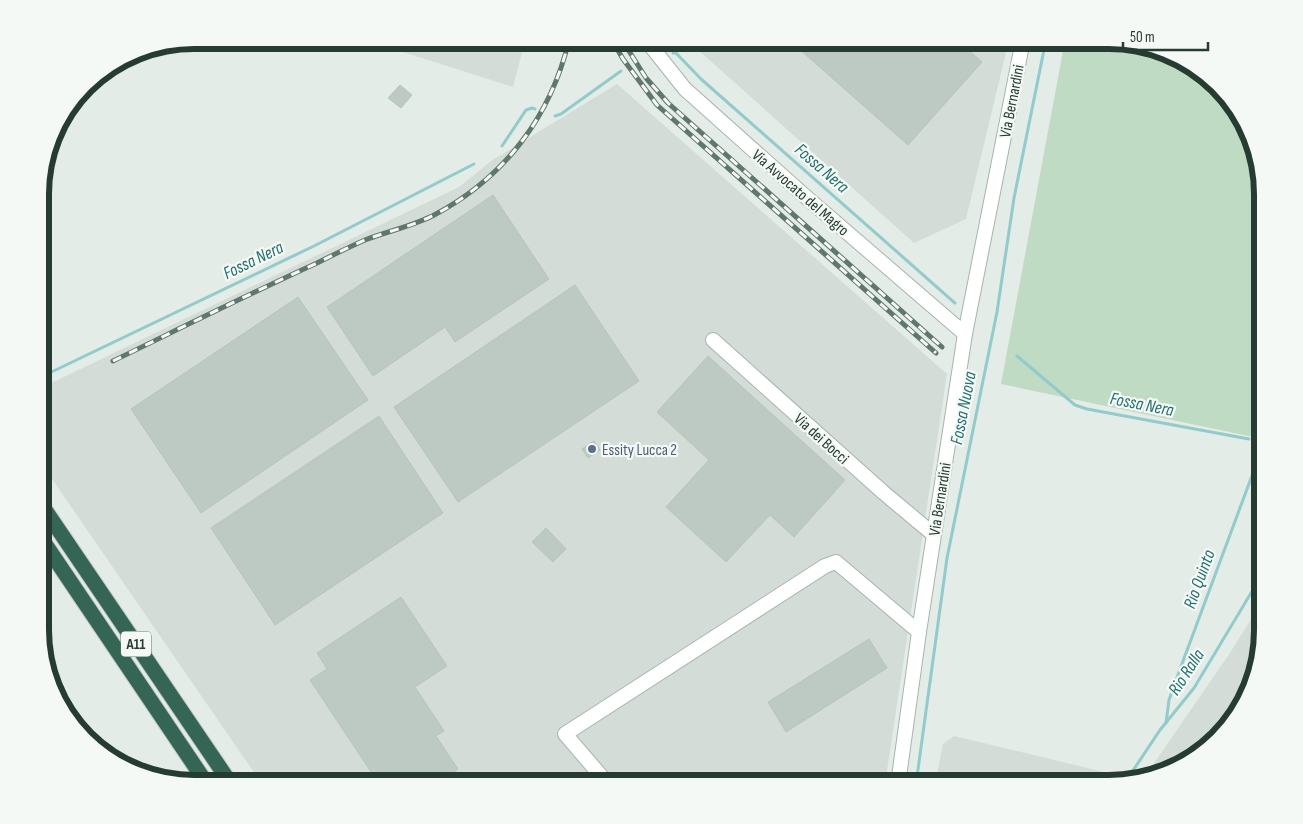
<svg xmlns="http://www.w3.org/2000/svg" width="1303" height="824" font-family="'Sofia Sans Condensed',sans-serif">
	<style>
		.built { fill: #d3dcd6 }
		.green { fill: #c0dbc3 }
		.lines { fill: none; stroke-linecap: round; stroke-linejoin: round }
		.stream { stroke: #93cacb; stroke-width: 3 }
		.building { fill: #bdc9c3; stroke: #b7c5bd }
		.street-casing { stroke: #a7b4ad; stroke-width: 16 }
		.highway-casing { stroke: #c2c8c6; stroke-width: 17 }
		.street { stroke: #fff; stroke-width: 14 }
		.highway { stroke: #356554; stroke-width: 15 }
		.rail-casing { stroke: #60776e; stroke-width: 5 }
		.rail { stroke: #f5f9f6; stroke-width: 3; stroke-dasharray: 9; stroke-linecap: butt }
		.service-dot { fill: #5c6f8a; stroke: #f5f9f6; stroke-width: 2 }
		.labels { text-anchor: middle; stroke-width: 4.5; stroke-linejoin: round; paint-order: stroke }
		.shield { fill: #f5f9f6; stroke: #64756d; stroke-width: 1 }
		.shield-label { font-size: 15px; font-weight: bold; fill: #263c32 }
		.street-label { font-size: 16px; fill: #263c32; stroke: #f5f9f6 }
		.service-label { font-size: 16px; fill: #4e5e75; stroke: #f5f9f6; text-anchor: start }
		.water-label { font-size: 18px; font-style: italic; fill: #267071; stroke: #f5f9f6 }
		.rim { fill: none; stroke: #263c32; stroke-width: 6 }
	</style>
	<rect width="100%" height="100%" fill="#e4ece7"/>
	<g class="built">
		<path d="M375 40H525L513 87 384 46Z"/>
		<path d="M687 40H1009L966 219 914 243Z"/>
		<path d="M617 84 947 374 885 784H262L41 463V388L459 187 491 161Z"/>
		<path d="M1263 600V640L1237 715 1186 763 1146 775 1230 653Z"/>
		<path d="M954 736 1100 771 1125 782 1119 784H935L943 744Z"/>
	</g>
	<path class="green" d="M1065 40H1109L1149 45 1194 66 1242 117 1263 184V422L1258 438 1001 384Z"/>
	<g class="lines">
		<g class="stream">
			<path d="M673 53H676L701 79 955 303"/>
			<path d="M555 116 561 114 621 71"/>
			<path d="M502 146 526 110 532 108 535 109"/>
			<path d="M1017 356 1075 405 1087 409 1249 439"/>
			<path d="M41 377 314 246 474 164"/>
			<path d="M1166 723 1169 700 1179 672 1263 446"/>
			<path d="M1126 781 1160 730 1194 688 1263 573"/>
			<path d="M916 784 947 558 997 312 1014 198 1046 40"/>
		</g>
	</g>
	<g class="building">
		<path d="M789 40H957L982 62 908 145Z"/>
		<path d="M400 85 412 95 401 108 388 98Z"/>
		<path d="M493 195 549 279 455 342 445 327 373 376 327 307Z"/>
		<path d="M575 285 639 381 458 502 394 407Z"/>
		<path d="M298 297 368 400 201 513 131 409Z"/>
		<path d="M708 356 845 480 794 537 770 515 726 562 666 507 709 460 657 412Z"/>
		<path d="M379 416 443 513 275 625 211 528Z"/>
		<path d="M594 441 600 450 588 458 582 449Z"/>
		<path d="M546 528 566 549 553 562 532 542Z"/>
		<path d="M401 597 447 666 415 687 444 731 436 736 458 769 436 784H379L310 680 327 669 317 653Z"/>
		<path d="M869 639 887 668 786 732 768 702Z"/>
		<path d="M1188 748 1196 753 1186 764 1175 767Z"/>
	</g>
	<g class="lines">
		<g class="street-casing">
			<g id="street">
				<path d="M646 40 685 89 806 197 965 334"/>
				<path d="M713 340 884 493 933 534"/>
				<path d="M57 697 80 728"/>
				<path d="M608 784 565 734 825 566 836 562 919 632"/>
				<path d="M898 784 919 632 965 334 1023 40"/>
			</g>
		</g>
		<g class="highway-casing">
			<g id="highway">
				<path d="M41 504 231 784"/>
				<path d="M41 538 207 784"/>
			</g>
		</g>
		<use href="#street" class="street"/>
		<use href="#highway" class="highway"/>
		<g class="rail-casing">
			<g id="rail">
				<path d="M612 40 623 59 657 105 936 353"/>
				<path d="M622 40 646 78 668 103 942 347"/>
				<path d="M113 361C181 328 249 294 317 263 333 255 349 247 365 240 388 231 414 226 436 214 505 177 551 116 569 40"/>
			</g>
		</g>
		<use href="#rail" class="rail"/>
	</g>
	<circle class="service-dot" cx="592" cy="449" r="5"/>
	<g class="labels">
		<rect class="shield" x="121" y="631.5" width="30" height="25" rx="4"/>
		<g class="shield-label">
			<text x="136" y="649">A11</text>
		</g>
		<g class="street-label">
			<text transform="translate(1011 101) rotate(-79)" y="6">Via Bernardini</text>
			<text transform="translate(801 192) rotate(41)" y="6">Via Avvocato del Magro</text>
			<text transform="translate(822 438) rotate(42)" y="6">Via dei Bocci</text>
			<text transform="translate(939 499) rotate(-81)" y="6">Via Bernardini</text>
		</g>
		<g class="service-label">
			<text x="602" y="455">Essity Lucca 2</text>
		</g>
		<g class="water-label">
			<text transform="translate(822 168) rotate(41)" y="6">Fossa Nera</text>
			<text transform="translate(253 260) rotate(-26)" y="6">Fossa Nera</text>
			<text transform="translate(1142 404) rotate(11)" y="6">Fossa Nera</text>
			<text transform="translate(963 408) rotate(-79)" y="6">Fossa Nuova</text>
			<text transform="translate(1199 579) rotate(-70)" y="6">Rio Quinto</text>
			<text transform="translate(1186 672) rotate(-57)" y="6">Rio Ralla</text>
		</g>
	</g>
	<path d="M0 0H1303V824H0ZM194 49H1109A145 145 0 0 1 1254 194V630A145 145 0 0 1 1109 775H194A145 145 0 0 1 49 630V194A145 145 0 0 1 194 49Z" fill="#f5f9f6" fill-rule="evenodd"/>
	<path class="rim" d="M194 49H1109A145 145 0 0 1 1254 194V630A145 145 0 0 1 1109 775H194A145 145 0 0 1 49 630V194A145 145 0 0 1 194 49Z"/>
	<path d="M1123 42v8h85v-8" fill="none" stroke="#263c32" stroke-width="2.5"/>
	<text x="1130" y="42" font-size="15" fill="#263c32" stroke="#f5f9f6" stroke-width="4" paint-order="stroke">50 m</text>
</svg>
